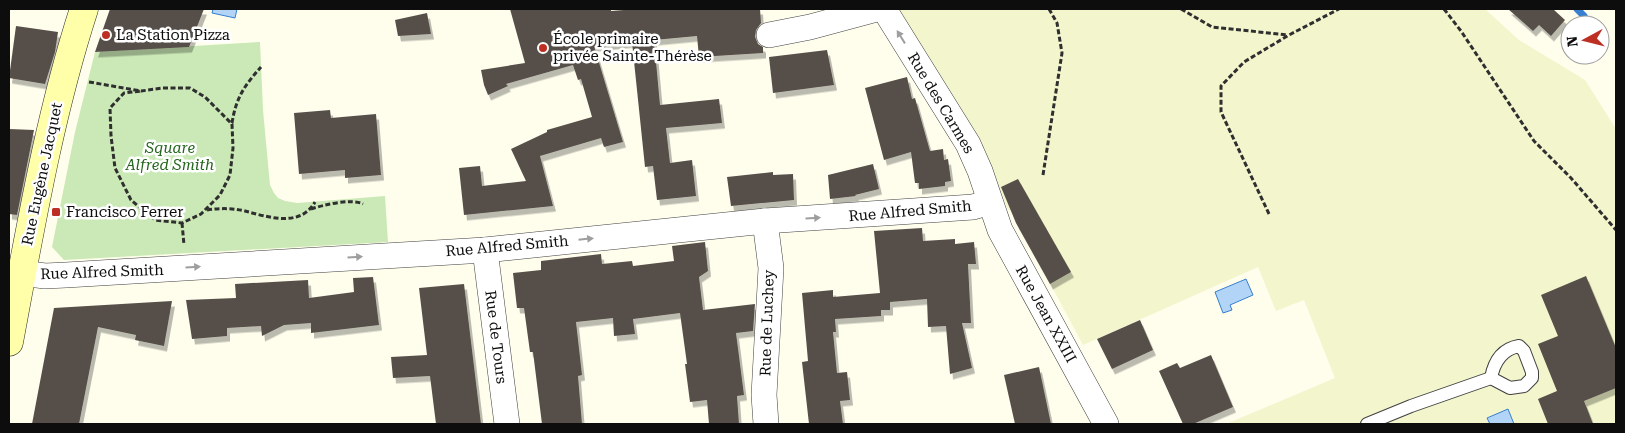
<svg xmlns="http://www.w3.org/2000/svg" width="1625" height="433" font-family="'Roboto Serif',serif">
	<style>
		.farmland { fill: #f3f5cd }
		.green { fill: #cae9b6 }
		.water { fill: #b1d4f7; stroke: #377fcf }
		.lines { fill: none; stroke-linecap: round; stroke-linejoin: round }
		.stream { stroke: #377fcf; stroke-width: 7 }
		.building { fill: #564f49; filter: url(#shadow) }
		.lane-casing { stroke: #404040; stroke-width: 14 }
		.street-casing { stroke: #404040; stroke-width: 26 }
		.secondary-casing { stroke: #2f2f2f; stroke-width: 29 }
		.path { stroke: #2f2f2f; stroke-width: 3; stroke-dasharray: 5 2.5; stroke-linecap: butt }
		.lane { stroke: #fff; stroke-width: 12 }
		.street { stroke: #fff; stroke-width: 25 }
		.secondary { stroke: #feffa8; stroke-width: 28 }
		.oneway { fill: #9e9e9e }
		.poi-dot { fill: #be2f23; stroke: #fff; stroke-width: 2 }
		.labels { text-anchor: middle; stroke-width: 5; stroke-linejoin: round; paint-order: stroke }
		.poi-label { font-size: 15px; fill: #0d0d0d; stroke: #fff; text-anchor: start }
		.street-label { font-size: 15px; fill: #0d0d0d; stroke: #fff }
		.park-label { font-size: 15px; font-style: italic; fill: #23651c; stroke: #fff }
	</style>
	<defs>
		<filter id="shadow"><feDropShadow dx="3" dy="5.5" stdDeviation="0" flood-color="#0004"/></filter>
	</defs>
	<rect width="100%" height="100%" fill="#fffeed"/>
	<path class="farmland" d="M893 9H1485L1519 40 1585 80 1616 129V424H1226L1335 378 1304 300 1276 311 1258 267 1083 345 1011 210H1008L995 176Z"/>
	<path class="green" d="M260 42 263 110 270 185 274 193 278 198 285 201 297 203 385 196 388 242 64 260 52 247 75 132 95 52Z"/>
	<g class="water">
		<path d="M213 9H237L235 18 212 13Z"/>
		<path d="M1246 279 1253 295 1230 305 1232 310 1223 313 1215 292Z"/>
		<path d="M1508 409 1514 424H1490L1487 418Z"/>
	</g>
	<g class="lines">
		<path class="stream" d="M1577 9 1584 16"/>
	</g>
	<g class="building">
		<path d="M110 9H204L189 47 95 52Z"/>
		<path d="M510 9H611V11L636 9H760L761 23 756 30 755 37 758 44 763 47V53L699 57 697 36 654 40 660 105 719 99 722 123 666 128 670 163 692 160 696 196 657 200 653 166 645 167 632 42 594 46 623 142 604 147 601 138 540 156 553 206 464 215 459 168 480 166 482 186 526 181 511 149 547 132V130L592 117 581 79 578 80 573 65 506 84 508 86 488 95 484 85 481 70 525 63Z"/>
		<path d="M1508 9H1553L1565 20 1551 36 1539 25 1533 31Z"/>
		<path d="M427 13 431 34 398 36 395 20Z"/>
		<path d="M16 26 58 32 55 52 45 84 9 78Z"/>
		<path d="M827 50 834 85 773 93 769 57Z"/>
		<path d="M907 77 912 99 915 98 930 151 943 149 944 160 948 159 951 181 945 182V186L919 189V183H915L911 152 884 160 865 88Z"/>
		<path d="M330 110 331 118 376 114 381 175 345 178V170L299 174 294 113Z"/>
		<path d="M9 129 34 130 17 215 9 214Z"/>
		<path d="M873 164 879 189 855 195 856 196 830 199 828 175Z"/>
		<path d="M773 172V175L793 174 794 200 731 206 727 177Z"/>
		<path d="M1018 179 1071 272 1050 284 1016 223 1001 187Z"/>
		<path d="M922 228 923 241 955 239V244L974 242 976 264H968L971 323H962L972 368 950 374 946 326 928 327 927 299 890 302V310H881V316L835 319 836 332H833L837 373 847 372 850 400 840 401 843 424H809L802 362 808 361 802 293 833 290V297L880 293 874 231Z"/>
		<path d="M705 242 708 271 699 277 703 310 755 304 753 331 736 333 744 395 737 396 739 424H709L707 400 690 402 685 364H687L680 313 633 319 635 334 614 336 613 318 576 322 582 375 578 376 582 424H542L533 352H530L524 308H517L513 273 541 270V261L601 254 602 264 632 261 633 266 674 261 672 246Z"/>
		<path d="M1586 276 1616 348V388L1584 401 1593 424H1548L1538 399 1557 391 1538 344 1558 336 1541 295Z"/>
		<path d="M373 277 379 325 311 333V323L284 325 262 336 261 326 227 328V336L192 339 186 300 236 298 235 284 308 280 309 298 354 292 353 278Z"/>
		<path d="M464 284 481 424H436L430 376 393 378 391 357 427 355 419 288Z"/>
		<path d="M172 301 164 346 135 340 136 335 98 327 79 424H32L54 308Z"/>
		<path d="M1140 320 1153 350 1112 369 1097 339Z"/>
		<path d="M1211 355 1233 407 1193 424H1183L1159 371 1177 363 1180 368Z"/>
		<path d="M1039 367 1051 424H1015L1004 375Z"/>
	</g>
	<g class="lines">
		<g class="lane-casing">
			<g id="lane">
				<path d="M1519 346 1524 351 1532 372V378L1524 386 1510 388 1491 378C1494 362 1502 349 1519 346Z"/>
				<path d="M1367 424 1411 406 1491 378"/>
			</g>
		</g>
		<g class="street-casing">
			<g id="street">
				<path d="M884 9 968 144 980 171 1000 230 1106 424"/>
				<path d="M769 35 810 27 877 9"/>
				<path d="M765 221 771 268 764 395 766 424"/>
				<path d="M485 250 507 424"/>
				<path d="M22 273 45 276 66 275 485 250 765 221 973 207 990 202"/>
			</g>
		</g>
		<g class="secondary-casing">
			<path id="secondary" d="M9 342C30 230 49 117 84 9"/>
		</g>
		<g class="path">
			<path d="M1181 9 1212 27 1288 35"/>
			<path d="M1444 9 1461 31 1534 141 1571 178 1616 230"/>
			<path d="M89 82 141 91 163 88H190L205 97 232 124 233 148 230 175 220 195 201 214 182 223 155 220 131 200 115 168 111 136 110 108 124 93 141 91"/>
			<path d="M232 123C236 98 244 86 261 67"/>
			<path d="M1043 175 1062 53 1057 23 1049 9"/>
			<path d="M311 209C323 205 352 198 363 204"/>
			<path d="M207 210C220 208 232 208 245 211 268 217 300 228 315 202"/>
			<path d="M1269 214 1221 112V86L1244 62 1289 35 1339 9"/>
			<path d="M182 223 184 245"/>
		</g>
		<use href="#lane" class="lane"/>
		<use href="#street" class="street"/>
		<use href="#secondary" class="secondary"/>
	</g>
	<defs><path id="oneway-solid" d="M-6-.8H1V-3.2L6.5 0L1 3.2V.8H-6Z" transform="scale(1.25)"/></defs>
	<g class="oneway">
		<use href="#oneway-solid" transform="translate(901 37) rotate(-122)"/>
		<use href="#oneway-solid" transform="translate(813 218) rotate(-4)"/>
		<use href="#oneway-solid" transform="translate(586 239) rotate(-6)"/>
		<use href="#oneway-solid" transform="translate(355 257) rotate(-4)"/>
		<use href="#oneway-solid" transform="translate(193 267) rotate(-4)"/>
	</g>
	<g class="poi-dot">
		<circle cx="106" cy="35" r="5"/>
		<circle cx="543" cy="48" r="5"/>
		<rect x="51" y="207" width="10" height="10" rx="2.5"/>
	</g>
	<g class="labels">
		<g class="poi-label">
			<text x="116" y="40">La Station Pizza</text>
			<text x="553" y="44">École primaire<tspan x="553" dy="17">privée Sainte-Thérèse</tspan></text>
			<text x="66" y="217">Francisco Ferrer</text>
		</g>
		<g class="street-label">
			<text transform="translate(941 103) rotate(59)" y="5">Rue des Carmes</text>
			<text transform="translate(42 174) rotate(-78)" y="5">Rue Eugène Jacquet</text>
			<text transform="translate(910 211) rotate(-5)" y="5">Rue Alfred Smith</text>
			<text transform="translate(507 246) rotate(-5)" y="5">Rue Alfred Smith</text>
			<text transform="translate(102 272) rotate(-2)" y="5">Rue Alfred Smith</text>
			<text transform="translate(1046 314) rotate(61)" y="5">Rue Jean XXIII</text>
			<text transform="translate(767 323) rotate(-88)" y="5">Rue de Luchey</text>
			<text transform="translate(496 337) rotate(83)" y="5">Rue de Tours</text>
		</g>
		<g class="park-label">
			<text x="170" y="153">Square<tspan x="170" dy="17">Alfred Smith</tspan></text>
		</g>
	</g>
	<rect width="1625" height="433" fill="none" stroke="#0d0d0d" stroke-width="20"/>
	<g transform="translate(1585 40) rotate(263)"><circle r="24" fill="#ffffff" stroke="#9e9e9e"/>
	<path d="M0-4L9 19L0 12L-9 19Z" fill="#be2f23"/>
	<text y="-8" font-size="14" font-weight="bold" text-anchor="middle" fill="#0d0d0d">N</text>
	</g>
</svg>
